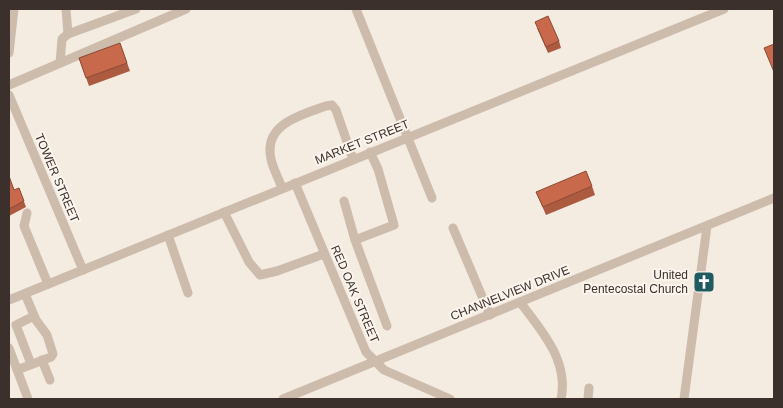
<svg xmlns="http://www.w3.org/2000/svg" width="783" height="408" font-family="Arial,sans-serif">
	<style>
		.lines { fill: none; stroke-linecap: round; stroke-linejoin: round }
		.minor { stroke: #cdbbac; stroke-width: 9 }
		.wall { fill: #ac5a40 }
		.building { fill: #c8694b; stroke: #8c4a34 }
		.labels { text-anchor: middle; stroke-width: 4; stroke-linejoin: round; paint-order: stroke }
		.street-label { font-size: 12px; fill: #3b302b; stroke: #fbf5ee }
		.poi-label { font-size: 12px; fill: #3b302b; stroke: #fbf5ee; text-anchor: end }
	</style>
	<rect width="100%" height="100%" fill="#f4ebe1"/>
	<g class="lines">
		<g class="minor">
			<path d="M66 9 68 34"/>
			<path d="M356 9 432 198"/>
			<path d="M9 53 14 9"/>
			<path d="M60 63 62 39 68 34 136 9"/>
			<path d="M9 85 186 9"/>
			<path d="M9 95 83 270"/>
			<path d="M295 183 366 352 384 370 450 399"/>
			<path d="M282 188C279 179 273 169 271 159 263 124 301 115 326 106L332 105 336 110 353 159"/>
			<path d="M344 201 355 240 394 225 378 169 370 152"/>
			<path d="M224 212 249 262 260 275 277 271 324 254"/>
			<path d="M27 213 24 226 48 284"/>
			<path d="M453 228 490 315"/>
			<path d="M168 235 188 293"/>
			<path d="M355 240 387 326"/>
			<path d="M9 300 724 9"/>
			<path d="M520 302C542 331 569 361 561 399"/>
			<path d="M9 348 28 399"/>
			<path d="M42 360 50 380"/>
			<path d="M31 364 16 325 34 316"/>
			<path d="M17 370 51 357 53 354 47 335 36 320 25 294"/>
			<path d="M283 399 774 198"/>
			<path d="M588 399 589 388"/>
			<path d="M684 399 707 226"/>
		</g>
	</g>
	<g class="wall">
		<path d="M537 28 559 41 561 48 548 53Z"/>
		<path d="M120 43 130 71 89 86 79 58Z"/>
		<path d="M9 176 14 190 19 188 26 207 9 216Z"/>
		<path d="M592 186 595 195 546 215 536 192Z"/>
	</g>
	<g class="building">
		<path d="M548 16 559 41 546 47 535 22Z"/>
		<path d="M120 43 127 63 86 78 79 58Z"/>
		<path d="M774 44V72L764 48Z"/>
		<path d="M586 171 592 186 543 207 536 192Z"/>
		<path d="M9 176 14 190 19 188 24 201 9 209Z"/>
	</g>
	<defs>
		<g id="church-square" transform="scale(1.125)"><rect x="-9" y="-9" width="18" height="18" rx="4" fill="#1f5a5e" stroke="#fbf5ee"/><path d="M-1.2-6h2.4v3.5h3.3v2.4h-3.3V6h-2.4V-.1h-3.3v-2.4h3.3Z" fill="#fff"/></g>
	</defs>
	<g fill-rule="evenodd">
		<use href="#church-square" x="704" y="282"/>
	</g>
	<g class="labels">
		<g class="street-label">
			<text transform="translate(362 142) rotate(-22)" y="4">MARKET STREET</text>
			<text transform="translate(57 178) rotate(67)" y="4">TOWER STREET</text>
			<text transform="translate(510 293) rotate(-22)" y="4">CHANNELVIEW DRIVE</text>
			<text transform="translate(355 294) rotate(67)" y="4">RED OAK STREET</text>
		</g>
		<g class="poi-label">
			<text x="688" y="279">United<tspan x="688" dy="14">Pentecostal Church</tspan></text>
		</g>
	</g>
	<rect width="783" height="408" fill="none" stroke="#3b302b" stroke-width="20"/>
</svg>
